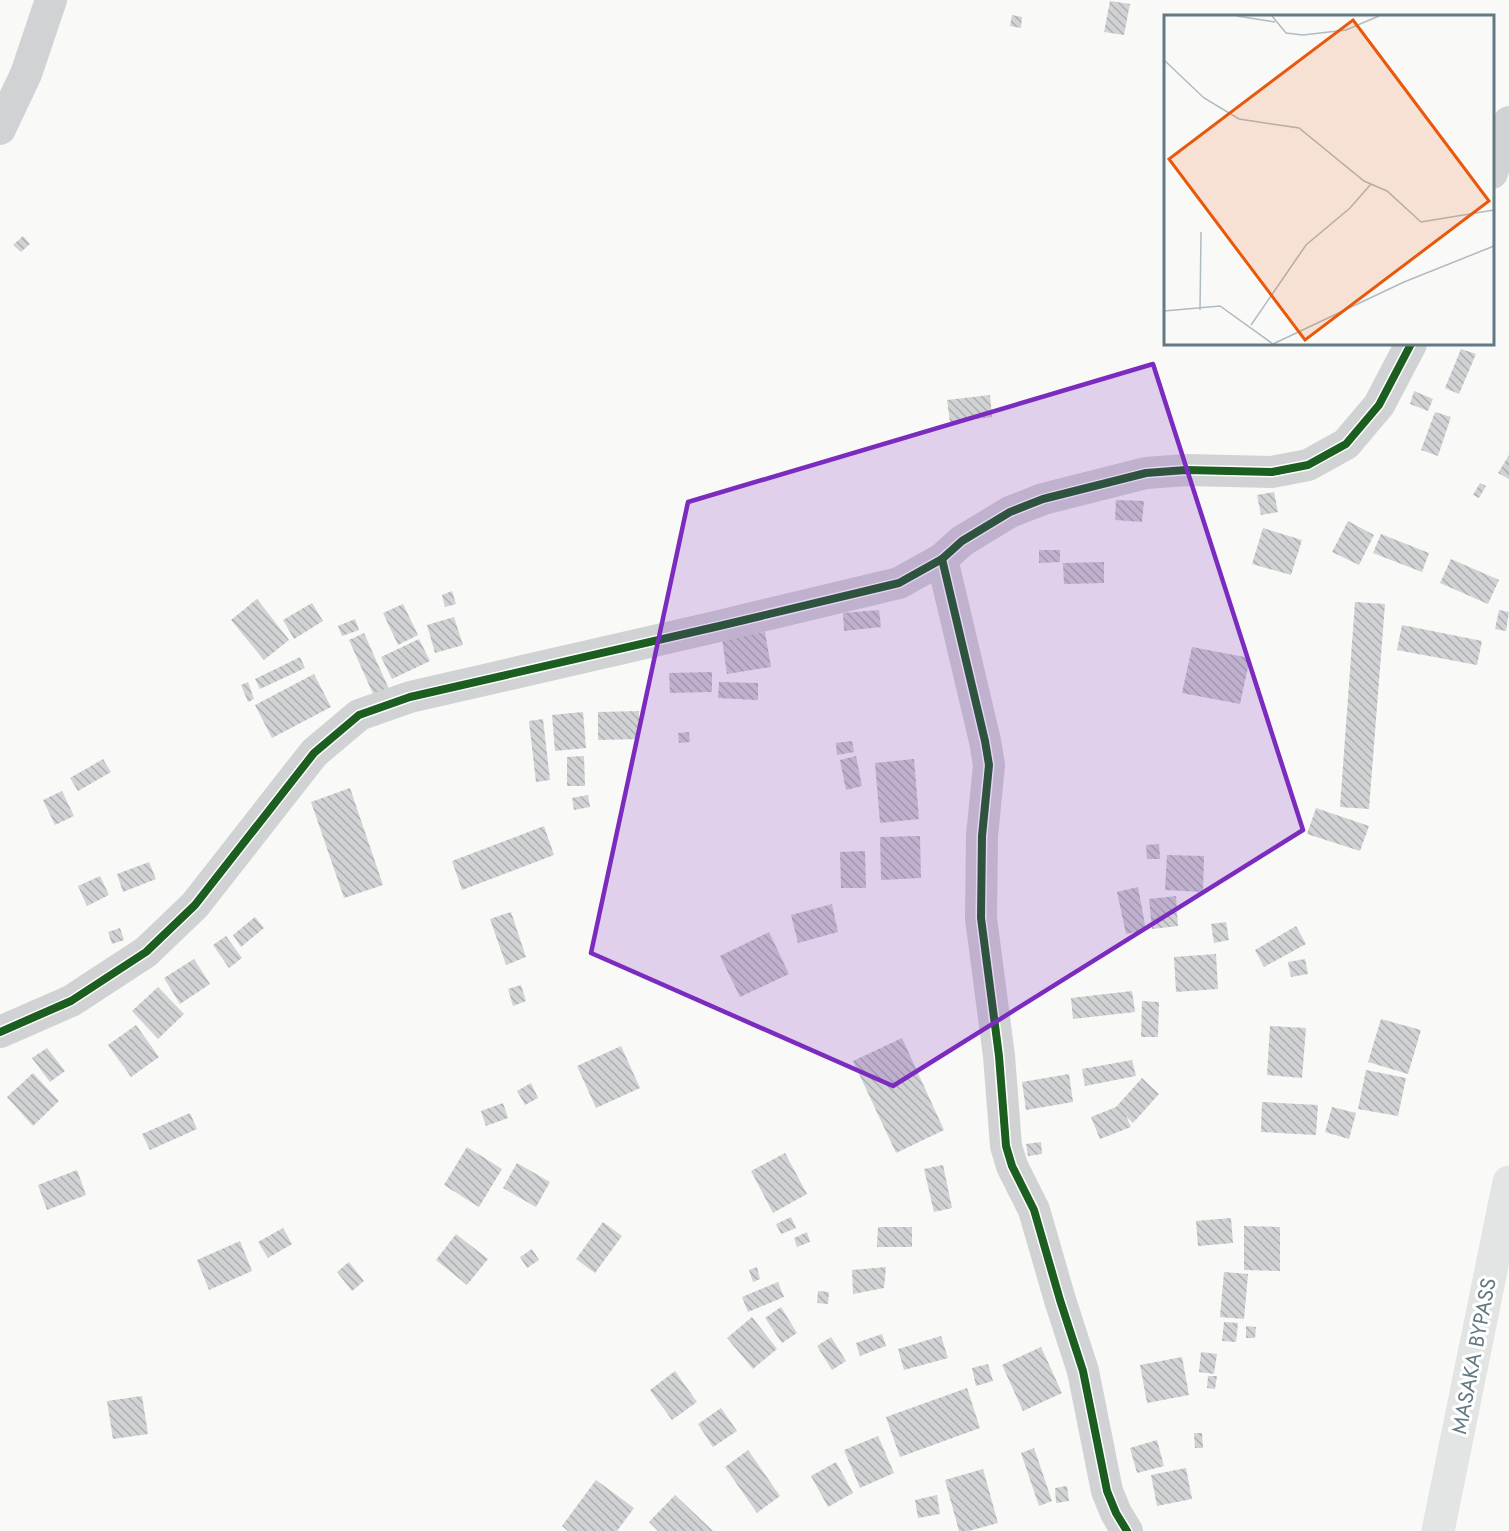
<svg xmlns="http://www.w3.org/2000/svg" width="1509" height="1531" font-family="Jost,sans-serif">
	<style>
		.building { fill: url(#building-back-hatch) }
		.lines { fill: none; stroke-linecap: round; stroke-linejoin: round }
		.minor { stroke: #d1d2d3; stroke-width: 32 }
		.highway { stroke: #e3e4e4; stroke-width: 33 }
		.cycleway-casing { stroke: #fff; stroke-width: 11 }
		.cycleway { stroke: #1b5e20; stroke-width: 8 }
		.marked { fill: #7b2cbf; fill-opacity: 0.2; stroke: #7b2cbf; stroke-width: 4.5; stroke-linejoin: round }
		.labels { text-anchor: middle; stroke-width: 6; stroke-linejoin: round; paint-order: stroke }
		.street-label { font-size: 21px; fill: #637a84; stroke: #fff }
		.inset-road { fill: none; stroke: #b0bbc0; stroke-width: 1.5 }
		.view { fill: #e8590c; fill-opacity: 0.15; stroke: #e8590c; stroke-width: 3 }
		.inset-edge { fill: none; stroke: #637a84; stroke-width: 3 }
	</style>
	<defs>
		<pattern id="building-back-hatch" width="6" height="6" patternUnits="userSpaceOnUse" patternTransform="scale(1.5)"><rect width="6" height="6" fill="#d0d2d3"/><path d="M-1 5l2 2M0 0l6 6M5-1l2 2" fill="none" stroke="#acafb1"/></pattern>
	</defs>
	<rect width="100%" height="100%" fill="#f9f9f8"/>
	<g class="building">
		<path d="M1110 1 1130 4 1124 35 1104 32Z"/>
		<path d="M1012 15 1022 17 1021 28 1010 26Z"/>
		<path d="M23 236 30 244 21 252 13 245Z"/>
		<path d="M1461 349 1476 354 1459 394 1445 388Z"/>
		<path d="M1414 391 1433 399 1428 411 1410 404Z"/>
		<path d="M990 395 992 417 950 422 947 400Z"/>
		<path d="M1435 412 1451 417 1438 456 1421 450Z"/>
		<path d="M1509 455V479L1498 473Z"/>
		<path d="M1480 483 1486 486 1479 498 1473 495Z"/>
		<path d="M1274 492 1278 512 1261 515 1257 495Z"/>
		<path d="M1116 500 1144 501 1142 522 1115 520Z"/>
		<path d="M1348 521 1374 535 1359 565 1332 552Z"/>
		<path d="M1263 528 1302 540 1291 575 1252 564Z"/>
		<path d="M1381 534 1429 553 1422 572 1373 553Z"/>
		<path d="M1039 550H1060V562L1039 563Z"/>
		<path d="M1451 559 1499 580 1488 604 1440 583Z"/>
		<path d="M1104 562V583L1064 584 1063 563Z"/>
		<path d="M452 591 456 604 445 607 442 595Z"/>
		<path d="M257 599 289 640 264 660 231 620Z"/>
		<path d="M1355 602 1385 604 1369 809 1340 807Z"/>
		<path d="M312 603 323 621 294 639 283 620Z"/>
		<path d="M403 604 418 635 398 645 383 613Z"/>
		<path d="M879 610 881 627 844 631 843 613Z"/>
		<path d="M1499 610 1509 612 1506 631 1495 629Z"/>
		<path d="M454 617 463 645 435 653 427 625Z"/>
		<path d="M355 619 359 630 342 636 338 626Z"/>
		<path d="M1402 625 1482 641 1477 665 1397 650Z"/>
		<path d="M765 632 771 667 727 674 722 639Z"/>
		<path d="M364 633 389 689 374 696 349 640Z"/>
		<path d="M419 639 430 661 392 679 381 657Z"/>
		<path d="M1192 647 1250 658 1240 704 1182 693Z"/>
		<path d="M300 657 305 668 260 689 255 679Z"/>
		<path d="M712 672V692L670 693 669 673Z"/>
		<path d="M314 674 331 707 272 738 255 705Z"/>
		<path d="M248 682 254 699 248 702 241 685Z"/>
		<path d="M719 682 758 683V700L718 698Z"/>
		<path d="M639 711V739L598 740V712Z"/>
		<path d="M583 712 586 748 555 751 552 715Z"/>
		<path d="M543 719 550 780 536 782 529 721Z"/>
		<path d="M689 732 690 742 679 743 678 733Z"/>
		<path d="M852 741 854 752 837 755 836 743Z"/>
		<path d="M584 756 585 786H567V757Z"/>
		<path d="M856 756 862 786 846 790 840 760Z"/>
		<path d="M103 759 111 772 78 791 70 778Z"/>
		<path d="M914 759 919 819 880 823 875 763Z"/>
		<path d="M350 788 383 885 344 898 311 802Z"/>
		<path d="M62 791 74 816 55 825 43 800Z"/>
		<path d="M588 795 590 807 574 810 572 798Z"/>
		<path d="M1316 808 1369 826 1360 851 1307 834Z"/>
		<path d="M544 826 554 855 462 890 452 861Z"/>
		<path d="M920 836 921 878 881 880 880 837Z"/>
		<path d="M1159 844 1160 859H1147L1146 845Z"/>
		<path d="M865 851 866 888H841L840 852Z"/>
		<path d="M1167 855 1204 856 1203 892 1165 890Z"/>
		<path d="M149 862 156 879 123 892 117 874Z"/>
		<path d="M100 876 109 895 87 906 78 886Z"/>
		<path d="M1138 887 1146 930 1126 934 1117 892Z"/>
		<path d="M1176 896 1178 926 1152 929 1149 899Z"/>
		<path d="M832 904 838 932 798 943 791 915Z"/>
		<path d="M511 912 526 957 506 965 490 919Z"/>
		<path d="M255 917 264 928 241 947 233 935Z"/>
		<path d="M1226 922 1229 940 1214 943 1211 924Z"/>
		<path d="M1296 926 1306 944 1264 967 1255 950Z"/>
		<path d="M120 928 124 940 112 944 108 932Z"/>
		<path d="M769 932 789 974 740 997 720 956Z"/>
		<path d="M226 936 242 958 229 968 213 945Z"/>
		<path d="M1216 954 1218 989 1176 992 1174 957Z"/>
		<path d="M194 959 210 984 180 1004 164 978Z"/>
		<path d="M1305 959 1308 974 1291 977 1288 962Z"/>
		<path d="M521 985 526 1001 513 1006 508 989Z"/>
		<path d="M158 987 184 1014 158 1039 132 1011Z"/>
		<path d="M1132 991 1135 1012 1073 1019 1071 998Z"/>
		<path d="M1142 1001 1159 1002 1158 1037H1141Z"/>
		<path d="M1381 1019 1421 1030 1408 1074 1368 1062Z"/>
		<path d="M136 1025 159 1057 131 1077 108 1045Z"/>
		<path d="M1270 1026 1306 1028 1302 1078 1267 1075Z"/>
		<path d="M902 1038 944 1130 896 1153 853 1061Z"/>
		<path d="M621 1046 640 1088 596 1108 577 1066Z"/>
		<path d="M47 1048 65 1071 50 1082 32 1058Z"/>
		<path d="M1132 1060 1136 1076 1085 1086 1082 1069Z"/>
		<path d="M1366 1070 1406 1078 1398 1116 1358 1109Z"/>
		<path d="M33 1073 59 1101 33 1126 7 1097Z"/>
		<path d="M1069 1074 1073 1102 1026 1110 1022 1082Z"/>
		<path d="M1142 1078 1159 1094 1133 1123 1126 1116 1131 1127 1100 1139 1091 1117 1116 1107Z"/>
		<path d="M531 1083 538 1098 525 1105 517 1091Z"/>
		<path d="M1262 1102 1318 1105 1316 1135 1261 1132Z"/>
		<path d="M503 1103 508 1118 486 1126 481 1111Z"/>
		<path d="M1332 1107 1356 1113 1349 1139 1325 1132Z"/>
		<path d="M190 1113 197 1129 150 1150 142 1134Z"/>
		<path d="M1041 1142 1042 1154 1028 1156 1026 1144Z"/>
		<path d="M467 1147 502 1169 479 1207 444 1185Z"/>
		<path d="M785 1153 807 1194 773 1213 751 1171Z"/>
		<path d="M517 1163 550 1182 536 1207 503 1188Z"/>
		<path d="M943 1165 952 1208 934 1212 924 1169Z"/>
		<path d="M77 1170 86 1195 47 1210 38 1185Z"/>
		<path d="M791 1217 796 1228 781 1234 776 1224Z"/>
		<path d="M1231 1218 1233 1243 1198 1246 1196 1221Z"/>
		<path d="M603 1222 622 1236 595 1273 576 1259Z"/>
		<path d="M1244 1226 1280 1227V1271L1244 1270Z"/>
		<path d="M878 1227H912V1247H877Z"/>
		<path d="M283 1228 292 1244 268 1258 258 1242Z"/>
		<path d="M807 1232 810 1242 797 1247 794 1238Z"/>
		<path d="M456 1234 488 1259 467 1285 436 1260Z"/>
		<path d="M240 1241 252 1271 209 1290 197 1260Z"/>
		<path d="M532 1249 539 1260 527 1268 520 1257Z"/>
		<path d="M349 1262 364 1281 352 1291 337 1272Z"/>
		<path d="M757 1267 760 1279 753 1282 749 1270Z"/>
		<path d="M886 1267 884 1288 853 1294 852 1270Z"/>
		<path d="M1224 1272 1248 1274 1244 1319 1220 1317Z"/>
		<path d="M778 1282 784 1297 748 1312 742 1297Z"/>
		<path d="M818 1291 829 1292 828 1304 817 1303Z"/>
		<path d="M781 1307 797 1333 782 1343 765 1318Z"/>
		<path d="M752 1317 777 1349 753 1369 727 1338Z"/>
		<path d="M1224 1322 1238 1323 1236 1342 1222 1341Z"/>
		<path d="M1246 1326 1256 1327 1255 1338H1246Z"/>
		<path d="M882 1334 886 1346 860 1356 856 1343Z"/>
		<path d="M941 1336 948 1358 904 1370 898 1349Z"/>
		<path d="M831 1337 846 1361 832 1370 817 1346Z"/>
		<path d="M1041 1347 1062 1393 1023 1411 1002 1365Z"/>
		<path d="M1201 1352 1217 1354 1214 1374 1199 1372Z"/>
		<path d="M1182 1357 1189 1395 1147 1403 1140 1365Z"/>
		<path d="M988 1364 993 1381 976 1386 972 1368Z"/>
		<path d="M675 1371 697 1402 672 1420 650 1390Z"/>
		<path d="M1208 1376H1217L1215 1389 1207 1388Z"/>
		<path d="M967 1388 980 1428 900 1457 886 1417Z"/>
		<path d="M142 1396 148 1434 113 1439 107 1401Z"/>
		<path d="M721 1408 737 1431 713 1447 698 1424Z"/>
		<path d="M1194 1433H1202L1203 1448H1195Z"/>
		<path d="M878 1436 894 1473 860 1488 844 1450Z"/>
		<path d="M1157 1440 1164 1466 1137 1473 1130 1448Z"/>
		<path d="M1034 1448 1052 1501 1039 1506 1021 1453Z"/>
		<path d="M748 1450 780 1496 757 1513 725 1467Z"/>
		<path d="M836 1462 853 1493 828 1507 811 1476Z"/>
		<path d="M1186 1468 1192 1499 1157 1506 1151 1475Z"/>
		<path d="M983 1469 998 1523 969 1531H959L945 1480Z"/>
		<path d="M596 1480 634 1508 617 1531H568L562 1526Z"/>
		<path d="M1067 1486 1069 1501 1056 1503 1055 1488Z"/>
		<path d="M675 1495 713 1531H658L649 1522Z"/>
		<path d="M937 1495 940 1514 918 1518 915 1500Z"/>
	</g>
	<g class="lines">
		<g class="minor">
			<path d="M0 129 26 74 51 0"/>
			<path d="M1492 173 1509 122"/>
			<path d="M942 559 985 741 989 765 982 836 981 918 999 1056 1006 1146 1012 1166 1034 1210 1060 1300 1083 1371 1107 1491 1116 1513 1127 1531"/>
			<path d="M0 1032 71 1001 146 952 195 905 314 753 359 715 410 697 715 627 899 583 942 559 962 541 1010 512 1043 499 1146 473 1186 470 1272 472 1308 465 1346 444 1379 405 1411 344"/>
		</g>
		<path class="highway" d="M1438 1531 1509 1182"/>
		<g class="cycleway-casing">
			<g id="cycleway">
				<path d="M942 559 985 741 989 765 982 836 981 918 999 1056 1006 1146 1012 1166 1034 1210 1060 1300 1083 1371 1107 1491 1116 1513 1127 1531"/>
				<path d="M0 1032 71 1001 146 952 195 905 314 753 359 715 410 697 715 627 899 583 942 559 962 541 1010 512 1043 499 1146 473 1186 470 1272 472 1308 465 1346 444 1379 405 1411 344"/>
			</g>
		</g>
		<use href="#cycleway" class="cycleway"/>
	</g>
	<path class="marked" d="M1153 364 1303 830 893 1086 591 953 688 502Z"/>
	<g class="labels">
		<g class="street-label">
			<text transform="translate(1474 1356) rotate(-79)" y="7">MASAKA BYPASS</text>
		</g>
	</g>
	<g transform="translate(1164 15)">
		<rect width="330" height="330" fill="#f9f9f8"/>
		<path class="inset-road" d="M73 1 111 7M108 1 122 18 139 20 182 15 215 1M0 45 40 83 75 104 135 113 200 166 223 176 257 207 330 195M36 295 37 217M0 296 56 291 109 329M87 310 142 230 186 193 207 169M109 329 240 267 330 231"/>
		<path class="view" d="M189 5 325 186 141 325 5 144Z"/>
		<rect width="330" height="330" class="inset-edge"/>
	</g>
</svg>
